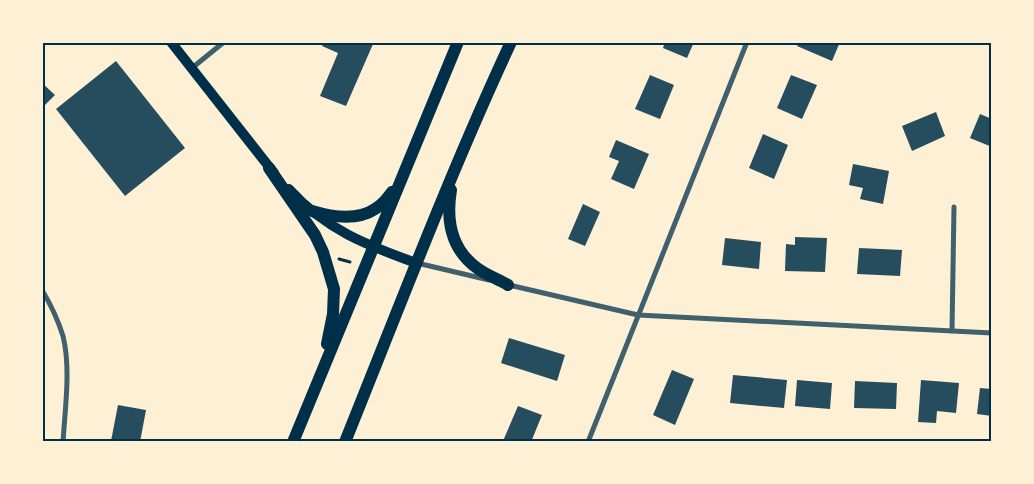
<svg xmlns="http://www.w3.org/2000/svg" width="1034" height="484" font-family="'Alegreya Sans',sans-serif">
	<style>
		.building { fill: #264d5e }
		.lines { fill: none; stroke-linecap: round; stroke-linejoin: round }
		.path { stroke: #003049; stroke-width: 3 }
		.minor { stroke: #3f606c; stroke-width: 5 }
		.secondary { stroke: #003049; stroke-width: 10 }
		.primary { stroke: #003049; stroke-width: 12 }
		.neatline { fill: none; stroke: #003049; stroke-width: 2 }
	</style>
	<rect width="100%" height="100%" fill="#fdf0d5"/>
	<g class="building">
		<path d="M324 42H369L373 44 346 106 320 96 338 53 322 46Z"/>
		<path d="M665 42H694L687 58 663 48Z"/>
		<path d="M799 42H840L832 61 797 46Z"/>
		<path d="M116 61 185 148 125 196 56 109Z"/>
		<path d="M650 75 674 85 660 119 635 109Z"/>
		<path d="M791 75 817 85 802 119 777 108Z"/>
		<path d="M42 83 55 95 42 108Z"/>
		<path d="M936 112 945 136 912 151 902 126Z"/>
		<path d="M980 114 992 119V147L970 138Z"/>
		<path d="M763 134 788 145 774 179 749 168Z"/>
		<path d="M616 140 649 154 634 189 611 179 619 161 609 157Z"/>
		<path d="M853 164 889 171 883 204 860 199 863 188 849 185Z"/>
		<path d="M583 204 600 212 585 246 568 239Z"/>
		<path d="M795 237 827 238 825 272 785 271 786 244 795 245Z"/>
		<path d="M725 238 761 242 759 269 722 265Z"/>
		<path d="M859 248 902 250 900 276 857 274Z"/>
		<path d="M509 338 565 355 557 381 501 363Z"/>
		<path d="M672 370 694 379 675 425 653 415Z"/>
		<path d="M733 375 787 380 784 408 730 403Z"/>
		<path d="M797 380 832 383 830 409 795 406Z"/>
		<path d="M921 380 959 383 956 413 937 411 936 423 918 422Z"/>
		<path d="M855 381 897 383 896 409 854 408Z"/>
		<path d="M980 388 992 389V416L977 414Z"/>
		<path d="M118 405 146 410 140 442 111 441Z"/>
		<path d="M518 406 542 415 531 442H505L503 441Z"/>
	</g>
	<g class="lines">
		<path class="path" d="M339 259 350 262"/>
		<g class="minor">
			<path d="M192 68 224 42"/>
			<path d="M417 263 489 280"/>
			<path d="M509 285 638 315 992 333"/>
			<path d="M42 290C51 305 58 320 63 336 71 368 65 409 63 442"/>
			<path d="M952 331 954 207"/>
			<path d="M588 442 747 42"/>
		</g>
		<g class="secondary">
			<path d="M171 42 274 173"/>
			<path d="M289 189C326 230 367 245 416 263"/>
		</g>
		<g class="primary">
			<path d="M269 168 315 235 323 252 334 289 333 314 327 344"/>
			<path d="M451 190C446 220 451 249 477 268 486 275 498 279 508 285"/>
			<path d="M312 211C332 217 357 221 375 209 382 205 387 199 392 192"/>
			<path d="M293 442 458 42"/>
			<path d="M345 442C399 308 450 173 511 42"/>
		</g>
	</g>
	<rect width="1034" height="484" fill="none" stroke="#fdf0d5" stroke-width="88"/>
	<rect x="44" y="44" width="946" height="396" class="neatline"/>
</svg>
